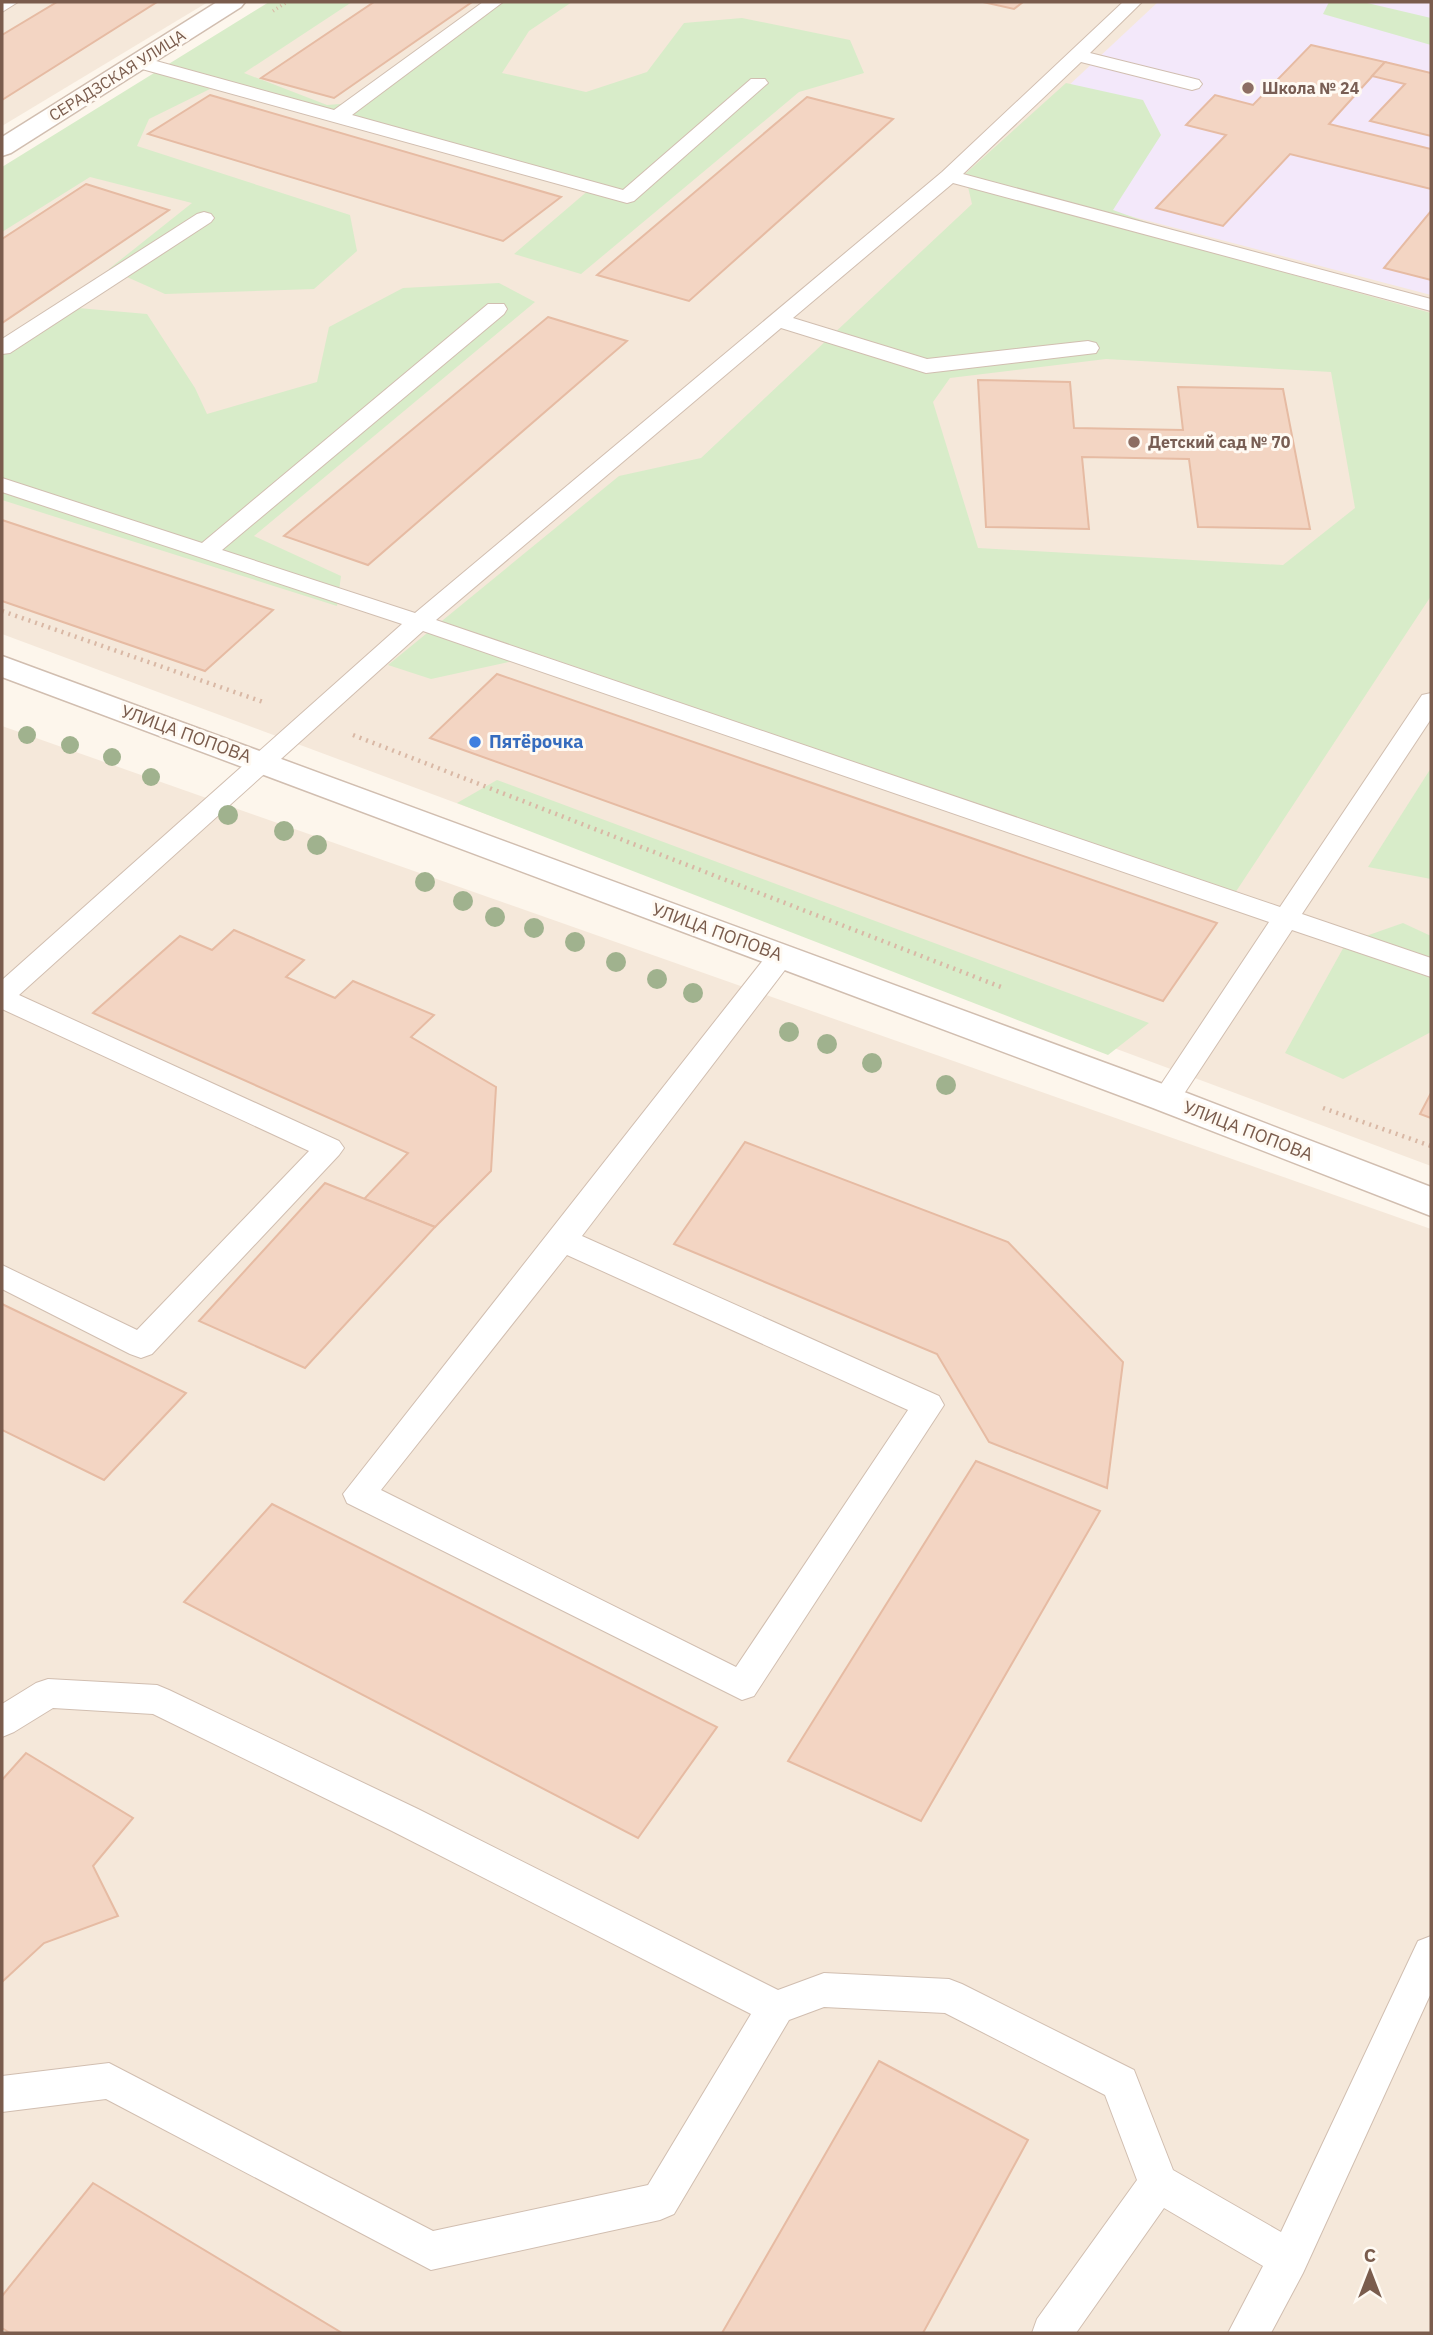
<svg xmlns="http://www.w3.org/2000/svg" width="1433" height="2335" font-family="'IBM Plex Sans',sans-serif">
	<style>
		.residential { fill: #f5e8da }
		.education { fill: #f3e8fa }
		.green { fill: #d8ecc9; fill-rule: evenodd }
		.building { fill: #f3d5c3; stroke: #e6bba3; stroke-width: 2 }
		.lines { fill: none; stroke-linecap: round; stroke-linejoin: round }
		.service-casing { stroke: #d1beb0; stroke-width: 2 }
		.minor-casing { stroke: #d1beb0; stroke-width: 3 }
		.path-far1 { stroke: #d9b8a5; stroke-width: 3.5; stroke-dasharray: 1 3.5; stroke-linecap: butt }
		.path { stroke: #d9b8a5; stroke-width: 4.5; stroke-dasharray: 2 5; stroke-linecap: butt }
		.service { fill: #fff; fill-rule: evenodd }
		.minor { fill: #fff; fill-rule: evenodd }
		.tree { fill: #a0b28e }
		.education-dot { fill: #8d6e63; stroke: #fffaf3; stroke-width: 2.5 }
		.shop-dot { fill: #3f7fe0; stroke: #fffaf3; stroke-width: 2.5 }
		.labels { text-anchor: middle; stroke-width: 6; stroke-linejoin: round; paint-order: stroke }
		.far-street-label { font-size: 16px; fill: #7a5c4d; stroke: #fffaf3 }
		.far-education-label { font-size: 16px; font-weight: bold; fill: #785e54; stroke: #fffaf3; text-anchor: start }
		.street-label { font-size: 18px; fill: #7a5c4d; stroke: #fffaf3 }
		.shop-label { font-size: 18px; font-weight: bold; fill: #366cbe; stroke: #fffaf3; text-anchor: start }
	</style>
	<rect width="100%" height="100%" fill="#fdf6ec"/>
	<g class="residential">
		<path d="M2 2H208L2 126Z"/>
		<path d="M275 2H1431V1166L2 634V177Z"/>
		<path d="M2 726 1431 1229V2333H2Z"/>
	</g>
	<path class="education" d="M1158 2H1431V295L973 175Z"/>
	<g class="green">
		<path d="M269 2H352L244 73 327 105 354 103 494 2H572L529 31 502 73 586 92 647 72 684 23 742 18 850 40 864 73 799 92 581 274 514 254 590 189 216 86 149 119 137 146 350 215 357 251 314 289 165 294 109 269 192 203 90 177 2 232V167Z"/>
		<path d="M1329 2H1363L1431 18V45L1323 14Z"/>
		<path d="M1066 83 1143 100 1161 135 1113 210 1290 274 1431 313V596L1235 893 541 655 431 679 388 665 619 476 701 458 972 204 965 174ZM1106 359 1331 372 1355 508 1283 565 978 548 933 402 950 378Z"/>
		<path d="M499 283 535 302 254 536 341 576 337 606 2 500V339L55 306 147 314 195 388 207 414 317 382 329 327 403 288Z"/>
		<path d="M1431 768V879L1368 867Z"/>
		<path d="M497 780 1149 1023 1108 1055 457 803Z"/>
		<path d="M1403 923 1431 936V1032L1343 1079 1285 1053 1346 943Z"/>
	</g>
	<g class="building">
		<path d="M57 2H157L2 100V35Z"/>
		<path d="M374 2H472L334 98 261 78Z"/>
		<path d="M983 2H1023L1014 9Z"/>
		<path d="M1311 45 1385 62 1329 124 1431 149V189L1290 154 1223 226 1156 208 1226 135 1186 125 1215 95 1253 105Z"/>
		<path d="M1385 62 1431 73V136L1370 121 1405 84 1372 76Z"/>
		<path d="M210 95 561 197 503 241 148 134Z"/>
		<path d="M807 97 893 119 689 301 597 275Z"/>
		<path d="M86 184 169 210 2 323V239Z"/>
		<path d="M1431 211V280L1384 268Z"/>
		<path d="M548 317 627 341 368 565 284 536Z"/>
		<path d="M978 380 1070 382 1074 428 1183 430 1178 387 1283 389 1310 529 1198 527 1189 459 1082 457 1089 529 986 527Z"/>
		<path d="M2 520 273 610 205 671 2 601Z"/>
		<path d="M497 674 1217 923 1163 1001 430 738Z"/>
		<path d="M234 930 304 960 286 977 335 998 353 981 434 1015 411 1037 496 1087 491 1171 435 1227 364 1199 408 1153 93 1013 180 936 212 950Z"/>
		<path d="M1431 1093V1118L1420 1114Z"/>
		<path d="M745 1142 1008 1242 1123 1362 1107 1488 989 1442 937 1354 674 1244Z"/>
		<path d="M325 1183 435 1227 305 1368 199 1321Z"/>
		<path d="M2 1304 186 1393 104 1480 2 1430Z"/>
		<path d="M976 1461 1100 1511 921 1821 788 1761Z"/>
		<path d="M272 1504 717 1727 638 1838 184 1602Z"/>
		<path d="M26 1753 133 1818 93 1866 118 1916 44 1943 2 1982V1780Z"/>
		<path d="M879 2061 1028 2140 923 2333H722Z"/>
		<path d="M93 2183 342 2333H10L2 2328V2296Z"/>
	</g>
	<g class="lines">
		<g class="service-casing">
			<g id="service">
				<path d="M2 2H18L2 12Z"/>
				<path d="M483 2H503L352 115 623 190 751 79H765L768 83 634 201 627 203 131 66 129 62 138 56 334 110Z"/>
				<path d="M1123 2H1142L1090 53 1199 80 1202 84 1199 88 1192 90 1081 62 963 174 1431 299V311L953 183 793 318 927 359 1088 341 1096 343 1099 348 1096 353 926 373 781 328 436 620 1280 907 1422 695 1431 693V719L1302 914 1431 958V977L1292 930 1176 1106 1166 1109 1156 1106 1151 1099 1156 1092 1269 922 423 631 19 995 339 1141 344 1148 339 1155 152 1354 141 1358 130 1354 2 1289V1265L137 1330 309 1151 2 1009V980L402 624 2 492V478L202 543 488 304H504L507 309 504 314 222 550 415 613 942 172Z"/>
				<path d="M204 212 211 214 214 218 211 222 10 353 2 354V339L197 214Z"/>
				<path d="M781 947 791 950 795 956 791 962 582 1236 939 1396 944 1405 754 1696 742 1700 347 1503 343 1494 771 950ZM567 1255 908 1410 736 1667 381 1490Z"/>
				<path d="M48 1679 157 1685 169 1690 418 1809 778 1990 824 1973 949 1979 962 1984 1134 2070 1173 2170 1281 2232 1418 1941 1431 1936V1993L1303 2273 1271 2333H1228L1263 2266 1164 2208 1076 2333H1032L1037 2319 1137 2180 1105 2095 945 2013 824 2007 789 2020 674 2214 660 2220 431 2270 106 2099 2 2112V2076L109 2063 433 2231 648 2185 751 2014 392 1831 153 1714 53 1708 14 1732 2 1737V1704L36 1683Z"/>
			</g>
		</g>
		<g class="minor-casing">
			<g id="minor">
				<path d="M217 2H245L241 7 11 153 2 156V137Z"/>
				<path d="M2 656 1179 1090 1431 1187V1216L1153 1108 2 677Z"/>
			</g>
		</g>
		<path class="path-far1" d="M273 11 287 2"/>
		<g class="path">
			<path d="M2 611 266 703"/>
			<path d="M353 735 1001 987"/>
			<path d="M1323 1108 1431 1146"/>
		</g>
		<use href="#service" class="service"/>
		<use href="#minor" class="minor"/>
	</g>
	<g class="tree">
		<circle cx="27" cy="735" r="9"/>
		<circle cx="70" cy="745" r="9"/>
		<circle cx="112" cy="757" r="9"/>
		<circle cx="151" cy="777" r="9"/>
		<circle cx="228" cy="815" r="10"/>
		<circle cx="284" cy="831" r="10"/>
		<circle cx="317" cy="845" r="10"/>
		<circle cx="425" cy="882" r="10"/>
		<circle cx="463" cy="901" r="10"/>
		<circle cx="495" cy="917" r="10"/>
		<circle cx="534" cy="928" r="10"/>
		<circle cx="575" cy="942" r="10"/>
		<circle cx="616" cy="962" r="10"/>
		<circle cx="657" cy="979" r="10"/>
		<circle cx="693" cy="993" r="10"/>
		<circle cx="789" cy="1032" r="10"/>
		<circle cx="827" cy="1044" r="10"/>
		<circle cx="872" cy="1063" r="10"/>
		<circle cx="946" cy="1085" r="10"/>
	</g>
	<g class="education-dot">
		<circle cx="1248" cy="88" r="7"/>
		<circle cx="1134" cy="442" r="7"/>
	</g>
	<circle class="shop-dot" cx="475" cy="742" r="7"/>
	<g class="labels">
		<g class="far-street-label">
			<text transform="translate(117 75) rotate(-32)" y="6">СЕРАДЗСКАЯ УЛИЦА</text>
		</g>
		<g class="far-education-label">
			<text x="1262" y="94">Школа № 24</text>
			<text x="1148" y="448">Детский сад № 70</text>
		</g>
		<g class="street-label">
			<text transform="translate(186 734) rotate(20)" y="6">УЛИЦА ПОПОВА</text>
			<text transform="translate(717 932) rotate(20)" y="6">УЛИЦА ПОПОВА</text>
			<text transform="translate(1248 1131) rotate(21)" y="6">УЛИЦА ПОПОВА</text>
		</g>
		<g class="shop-label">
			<text x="489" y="748">Пятёрочка</text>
		</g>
	</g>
	<rect width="1433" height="2335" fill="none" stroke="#7a5c4d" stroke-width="7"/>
	<g transform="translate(1370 2272)" stroke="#fffaf3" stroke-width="5" paint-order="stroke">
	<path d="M0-5L12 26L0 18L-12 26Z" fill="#7a5c4d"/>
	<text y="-10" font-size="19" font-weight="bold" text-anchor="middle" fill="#7a5c4d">С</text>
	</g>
</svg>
